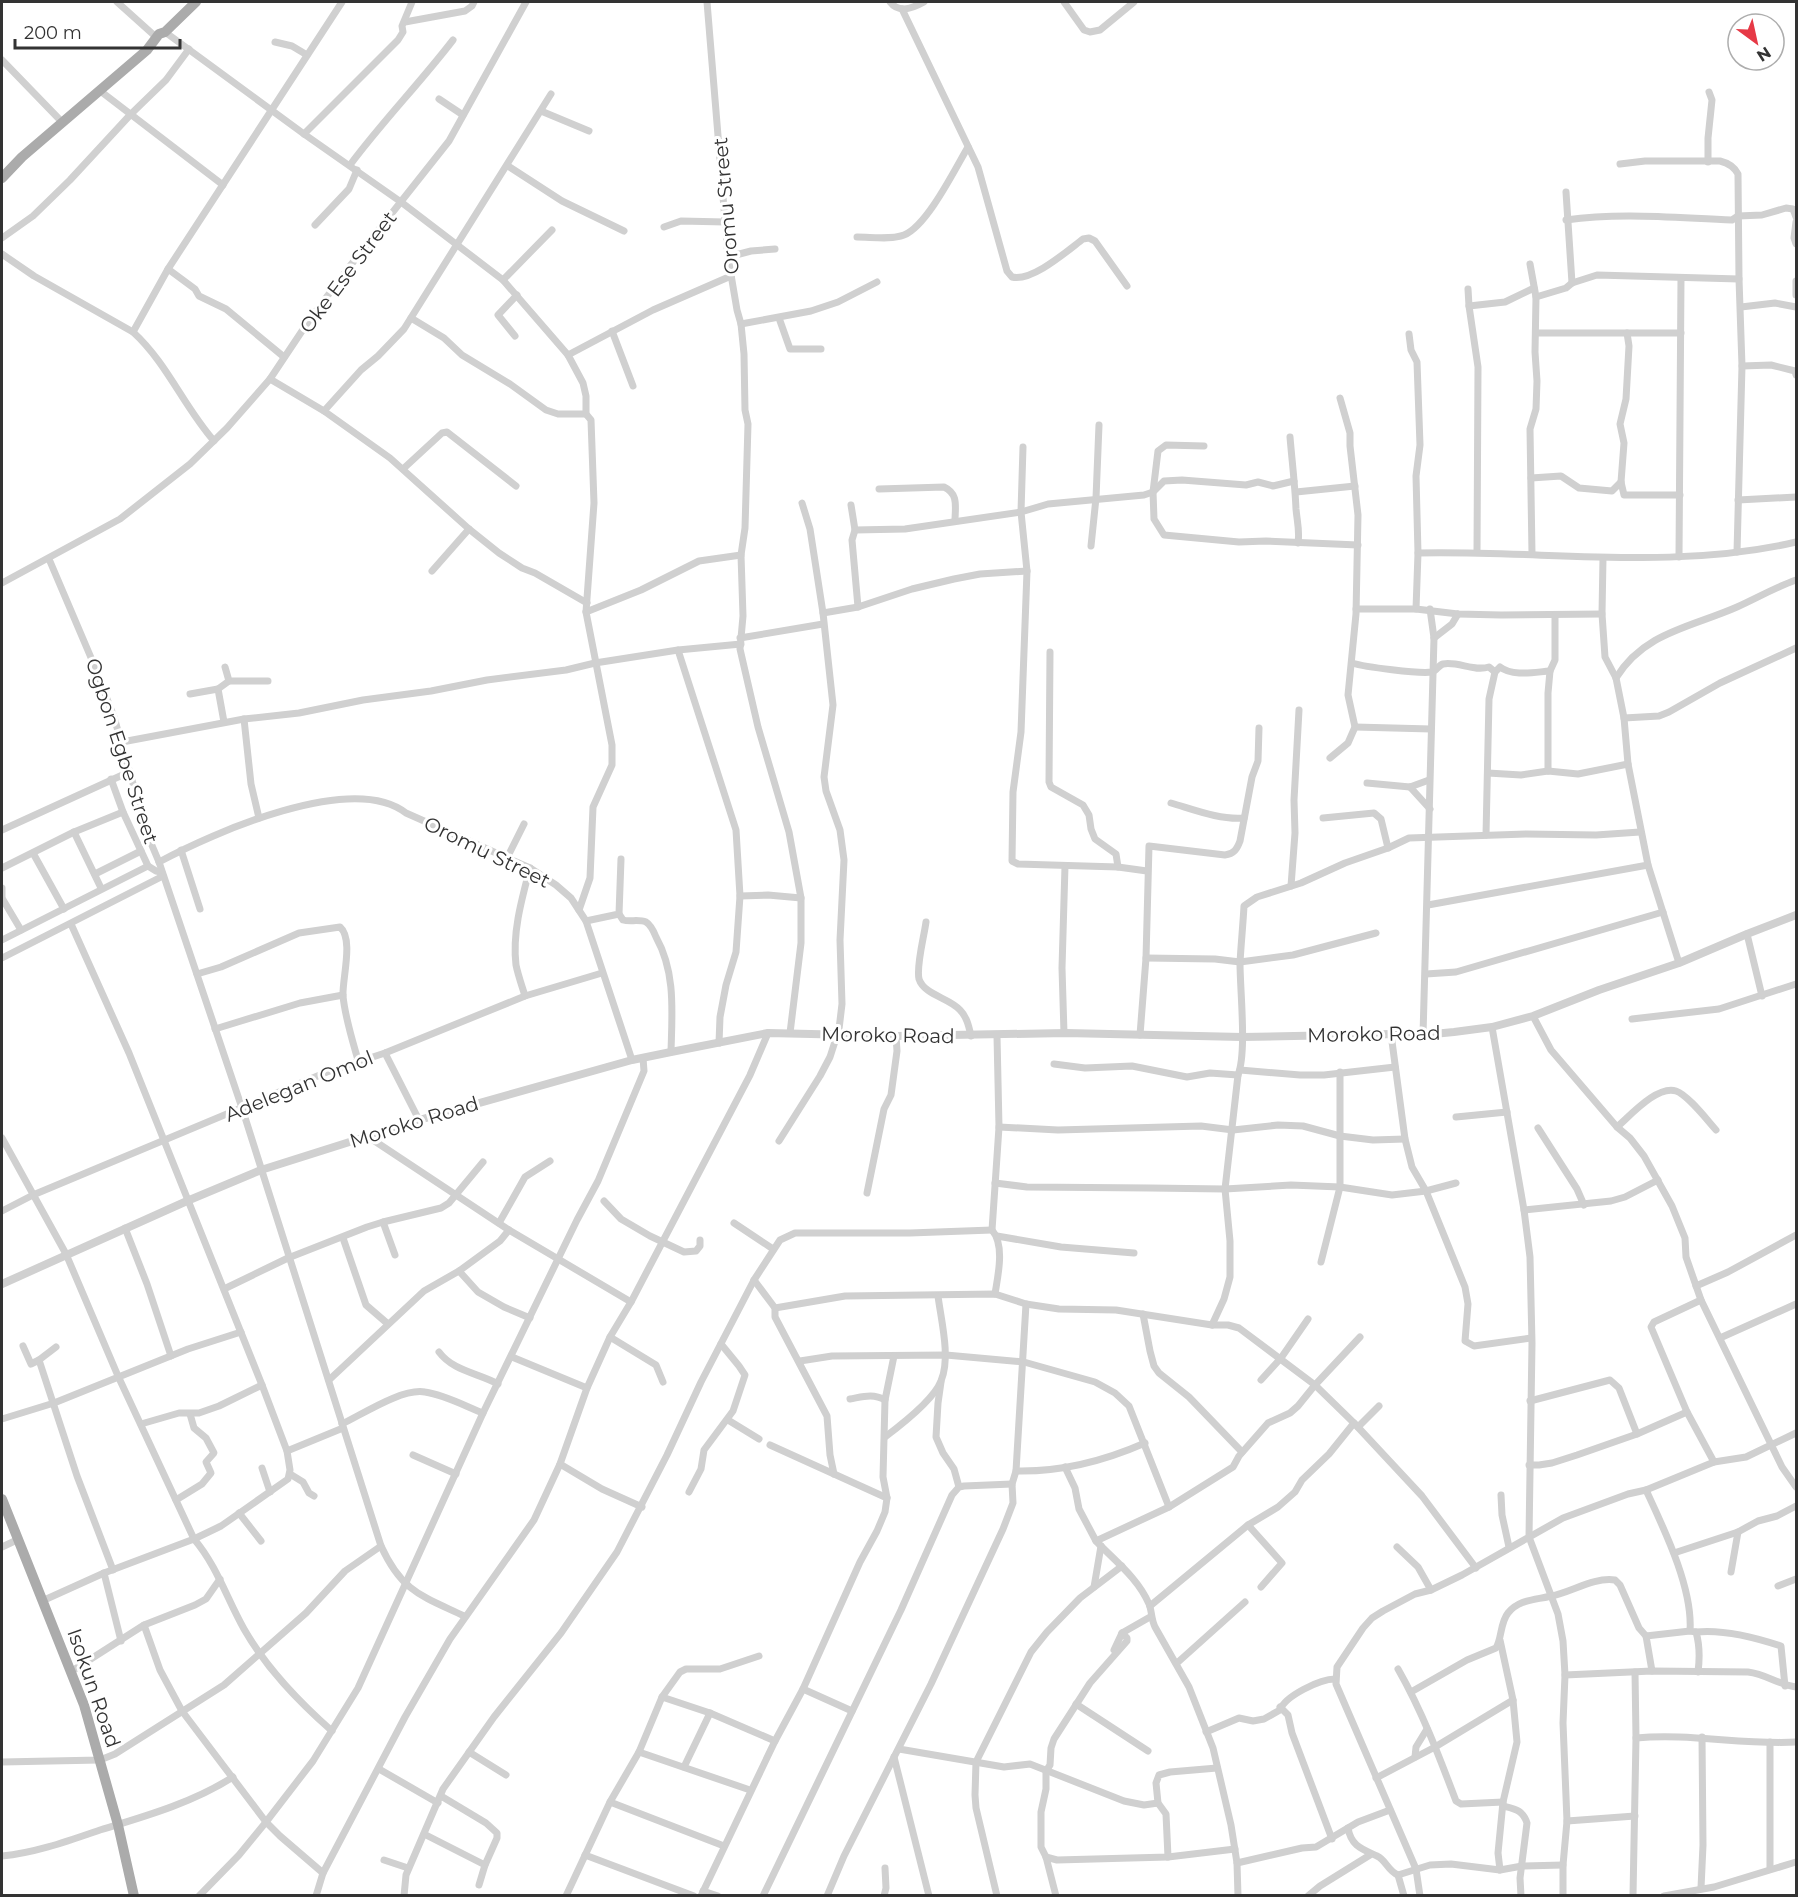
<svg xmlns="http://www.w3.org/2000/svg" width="1798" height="1897" font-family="Montserrat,sans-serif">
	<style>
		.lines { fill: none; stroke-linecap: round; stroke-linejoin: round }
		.minor { stroke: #d0d0d0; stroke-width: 7 }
		.tertiary { stroke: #d0d0d0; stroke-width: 8 }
		.primary { stroke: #ababab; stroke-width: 10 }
		.labels { text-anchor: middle; stroke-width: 6; stroke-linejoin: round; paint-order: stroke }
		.street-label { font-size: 20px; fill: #333; stroke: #fff }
	</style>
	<rect width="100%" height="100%" fill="#fff"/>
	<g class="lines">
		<g class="minor">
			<path d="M117 2 156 37"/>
			<path d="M707 2 728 257 737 310 741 324 744 354 745 410 748 424 745 528 741 555 743 616 740 649 758 727 789 832 801 898V943L790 1033"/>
			<path d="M890 2C899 14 913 8 924 2"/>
			<path d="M1064 2 1084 30 1090 32 1100 30 1134 2"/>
			<path d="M902 9 978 167 1007 271 1012 277C1032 282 1067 251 1083 239L1089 238 1095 241 1127 286"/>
			<path d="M405 22 465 11 472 6 474 2"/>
			<path d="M165 32 304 134 401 202 503 280 568 355 583 383 586 396V414L591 420 594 503 586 612 612 745V765L593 807 590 878 579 910"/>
			<path d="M275 42 292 46 307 55"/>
			<path d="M2 60 62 122"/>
			<path d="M99 90 223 185"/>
			<path d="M439 99 463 115"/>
			<path d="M541 111 589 131"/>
			<path d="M304 134 398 40 403 32 402 26 412 2"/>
			<path d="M1708 162V138L1712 100 1709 92"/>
			<path d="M1620 164 1645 161H1720C1728 163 1734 166 1738 174L1739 279 1742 366 1737 552"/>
			<path d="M350 165C382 122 420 83 453 40"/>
			<path d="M508 166 562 201 624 231"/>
			<path d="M1566 192 1572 283"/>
			<path d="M1566 220C1621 212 1677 218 1732 220L1738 216 1762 215 1786 208 1793 209 1796 217"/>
			<path d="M1796 222 1794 238 1796 244"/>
			<path d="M315 225 349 189 357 170"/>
			<path d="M664 227 681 221 725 222"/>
			<path d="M857 237C872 237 891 240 904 235 927 226 955 169 968 147"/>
			<path d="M2 238 33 216 70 180 131 114 166 80 189 49"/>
			<path d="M2 254 34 276 133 332C167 363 184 407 214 441"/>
			<path d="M728 257 751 251 775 249"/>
			<path d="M1530 264 1536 297 1535 352 1537 381 1536 409 1530 429 1532 554"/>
			<path d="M168 269 195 289 199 296 226 309 284 357"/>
			<path d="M503 280 552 230"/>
			<path d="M1796 281V295"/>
			<path d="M1468 289 1469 306 1478 367 1477 552"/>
			<path d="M1536 297 1566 288 1572 283 1597 275 1739 279"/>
			<path d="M1469 306 1505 302 1534 288"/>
			<path d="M1741 307 1775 303 1796 307"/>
			<path d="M411 318 444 338 462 355 510 384 546 410 558 414H586"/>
			<path d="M779 318 790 349H821"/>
			<path d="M741 324 811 311 838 302 877 282"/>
			<path d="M612 331 633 386"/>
			<path d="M133 332 168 269 342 2"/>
			<path d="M1536 333H1681"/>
			<path d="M1627 333 1629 346 1626 399 1620 424 1624 443 1621 482 1624 495H1680"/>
			<path d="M1409 334 1411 350 1417 362 1420 445 1416 476 1418 553 1416 609"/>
			<path d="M515 336 498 315 517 295"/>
			<path d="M568 355 653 310 731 276"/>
			<path d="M1742 366 1771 365 1795 371 1796 375"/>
			<path d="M270 379 324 411 390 458 469 529 499 553 522 568 535 573 587 603"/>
			<path d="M324 411 361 370 378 356 404 329 551 94"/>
			<path d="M1290 437C1292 461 1295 485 1296 509 1297 521 1300 531 1298 543"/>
			<path d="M1204 446 1166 445 1158 451 1153 492 1154 519 1164 535 1239 542 1266 541 1358 545"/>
			<path d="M1023 447 1021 512 1027 571 1021 732 1013 792 1012 861 1018 864 1118 867 1147 871"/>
			<path d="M403 469 442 433 447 432 516 486"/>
			<path d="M1531 478 1561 476 1579 488 1612 491 1621 482"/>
			<path d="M879 489 944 487C959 494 955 507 955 521"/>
			<path d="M1296 492 1355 486"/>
			<path d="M1738 500 1796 497"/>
			<path d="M851 505 855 530 852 540 858 607"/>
			<path d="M855 530 905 529 1021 512 1048 504 1144 495 1153 492 1164 481 1182 480 1246 485 1258 482 1273 486 1294 481"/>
			<path d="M1091 546 1096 498 1099 425"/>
			<path d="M1418 553C1544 550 1672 571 1796 542"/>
			<path d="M1679 557 1681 278"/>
			<path d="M1603 558 1602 614 1605 657 1616 678 1624 718 1628 764 1648 865 1679 963"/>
			<path d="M49 559 92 660 114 717 148 836 159 862 242 1108 381 1546C402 1592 422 1596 464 1616"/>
			<path d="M432 571 469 529"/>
			<path d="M2 583 120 519 190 464 227 428 270 379 310 319 350 266 449 141 526 2"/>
			<path d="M1356 609H1416L1458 614 1501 615 1602 614"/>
			<path d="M586 612 641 590 699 561 741 555"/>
			<path d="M823 613 858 607 912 589 954 579 980 574 1027 571"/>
			<path d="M740 638 823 624"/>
			<path d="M1434 638 1452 624 1458 614"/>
			<path d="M678 650 736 830 740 896 736 952 726 985 720 1017 719 1043"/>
			<path d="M1050 652 1049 782 1051 787 1083 805 1089 815 1091 829 1095 839 1116 854 1118 867"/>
			<path d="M1352 663C1365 667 1419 674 1432 672 1436 671 1439 665 1443 664 1458 661 1474 672 1489 667L1495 672"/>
			<path d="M225 667 229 681H268"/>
			<path d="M1616 678C1644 632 1692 627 1737 607 1757 598 1776 587 1796 580"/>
			<path d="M190 694 218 689"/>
			<path d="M1624 718 1659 716 1669 712 1720 683 1796 648"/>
			<path d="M244 719 251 784 259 818"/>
			<path d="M224 722 218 689 229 681"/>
			<path d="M1355 727 1431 729"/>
			<path d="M122 742 244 719 299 713 363 700 431 691 487 680 566 670 595 663 678 650 741 644"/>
			<path d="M1330 758 1348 743 1355 727 1348 695 1356 614 1358 515 1350 446V433L1340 398"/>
			<path d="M1548 771V693L1550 671 1555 660V615"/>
			<path d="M1488 773 1521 775 1548 771 1578 774 1628 764"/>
			<path d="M111 779 123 812 148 866 156 871 161 872"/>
			<path d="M1367 783 1410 787 1429 780"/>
			<path d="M1410 787 1430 809"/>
			<path d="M1171 803C1195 810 1220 820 1244 818"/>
			<path d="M1323 818 1374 813 1381 819 1388 848"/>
			<path d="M2 830 129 772"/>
			<path d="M74 832 101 888"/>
			<path d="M1486 835 1489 699 1495 672 1500 667C1513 677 1535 672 1550 671"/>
			<path d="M181 850 200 909"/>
			<path d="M33 853 64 909"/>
			<path d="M507 858 524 824"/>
			<path d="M159 862C213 833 352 771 406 813L530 868 556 885 571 898 586 921 632 1060"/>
			<path d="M2 868 74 832 123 812"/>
			<path d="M95 874 141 851"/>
			<path d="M1291 886 1295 833 1294 800 1299 710"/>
			<path d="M2 888V896"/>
			<path d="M740 896 768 895 801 898"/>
			<path d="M2 898 21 930"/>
			<path d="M1428 905 1648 865"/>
			<path d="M619 914 623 920C630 922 639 919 646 922 651 925 654 932 656 937 676 973 672 1012 671 1052"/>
			<path d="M586 921 619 914 621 859"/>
			<path d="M926 922C924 937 916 966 919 979 924 995 950 998 960 1010 967 1017 969 1027 971 1036"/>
			<path d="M1747 934 1762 996"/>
			<path d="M2 940 148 866"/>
			<path d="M2 958 163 876"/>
			<path d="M1146 958 1215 959 1240 962 1293 955 1376 933"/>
			<path d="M197 974 221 967 299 933 340 927C354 939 342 979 343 996 345 1017 352 1039 358 1060"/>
			<path d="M1426 974 1456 972 1663 912"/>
			<path d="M525 996C522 986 518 975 516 965 512 933 522 898 530 868"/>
			<path d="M1533 1016 1551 1050 1617 1127 1630 1138 1644 1156 1672 1206 1685 1238 1686 1257 1701 1300 1782 1467 1796 1487"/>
			<path d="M1632 1019 1719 1009 1796 984"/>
			<path d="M1492 1027 1524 1210 1530 1257 1532 1343 1529 1537 1558 1614 1563 1641 1565 1675 1563 1723 1567 1821 1563 1865V1896"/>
			<path d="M215 1029 300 1003 343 995"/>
			<path d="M1064 1033 1062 968 1065 866"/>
			<path d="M1391 1034 1405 1139 1412 1167 1426 1191 1465 1287 1468 1304 1465 1341 1474 1346 1531 1338"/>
			<path d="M1140 1035 1146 958 1149 846 1225 855C1234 854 1237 849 1240 841L1252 777 1258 761 1259 728"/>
			<path d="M1423 1035 1434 638 1430 609"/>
			<path d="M385 1053 419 1120"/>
			<path d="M1054 1064 1085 1068 1132 1066 1187 1077 1210 1073 1238 1075"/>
			<path d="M1240 1070 1300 1075H1324L1395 1067"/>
			<path d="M1456 1117 1507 1112"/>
			<path d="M999 1127 1058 1130 1201 1126 1233 1130 1278 1125 1303 1126 1340 1136 1373 1140 1405 1139"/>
			<path d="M1617 1127C1630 1116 1657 1085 1676 1091 1688 1095 1707 1120 1716 1130"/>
			<path d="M1538 1128 1577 1189 1584 1205"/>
			<path d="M367 1136 509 1230 631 1302"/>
			<path d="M2 1138 66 1254 118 1376 194 1539C217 1566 227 1599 244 1629 267 1669 298 1701 332 1731"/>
			<path d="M779 1141 820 1076 830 1057 839 1029 842 1004 840 940 844 860 840 830 826 791 824 777 833 705 823 613 810 529 802 503"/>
			<path d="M995 1183 1027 1187 1150 1188 1225 1189 1291 1185 1340 1187 1392 1195 1426 1191 1456 1183"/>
			<path d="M867 1193 884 1109 891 1095 897 1051 896 1036"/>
			<path d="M604 1201 621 1219 650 1236 684 1252 696 1251 700 1246V1240"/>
			<path d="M1524 1210 1611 1201 1625 1197 1658 1180"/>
			<path d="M2 1211 33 1195 327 1072 385 1053 525 996 602 973"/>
			<path d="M383 1222 395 1255"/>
			<path d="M499 1223 525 1177 550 1161"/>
			<path d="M734 1223 773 1249"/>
			<path d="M125 1228 147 1284 171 1356"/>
			<path d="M997 1236 1061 1247 1134 1253"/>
			<path d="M343 1238 366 1305 388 1324"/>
			<path d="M1321 1262 1340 1187V1072"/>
			<path d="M459 1271 478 1292 504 1307 530 1318"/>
			<path d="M754 1280 775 1308V1317L827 1416 830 1455 834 1474"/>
			<path d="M1696 1286 1728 1272 1796 1235"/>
			<path d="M224 1289 288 1258 367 1227 383 1222 441 1208 449 1203 483 1162"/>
			<path d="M995 1294C998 1275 1005 1245 992 1230L999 1127 997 1036"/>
			<path d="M1701 1300 1654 1322 1651 1327 1687 1412 1714 1462"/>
			<path d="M775 1308 845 1296 995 1294 1026 1304 1059 1309 1116 1310 1212 1325H1228L1239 1328 1315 1385 1354 1423 1422 1496 1476 1568"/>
			<path d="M1143 1314 1150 1351 1154 1366 1159 1373 1189 1397 1242 1452"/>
			<path d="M1212 1325 1224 1299 1230 1277V1241L1225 1189 1238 1075C1247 1052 1240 991 1240 963 1241 944 1243 925 1244 906L1257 897 1301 883 1345 863 1388 848 1409 838 1526 834 1596 835 1640 832"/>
			<path d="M610 1337 656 1365 663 1382"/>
			<path d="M1720 1338 1796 1304"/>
			<path d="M23 1346 31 1364 39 1360"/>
			<path d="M56 1347 39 1360 77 1476 113 1570"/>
			<path d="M439 1352C453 1371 478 1373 498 1384"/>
			<path d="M512 1357 587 1388"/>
			<path d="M800 1361 832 1356 946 1355 1024 1362 1095 1382 1115 1393 1129 1406 1169 1507"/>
			<path d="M329 1380 424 1291 459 1271 500 1241 509 1230"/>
			<path d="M1261 1380 1281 1358 1308 1319"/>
			<path d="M941 1382 938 1403 936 1437 943 1453 954 1469 959 1487"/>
			<path d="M850 1399C862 1397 873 1393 885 1400"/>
			<path d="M1530 1401 1610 1380 1619 1388 1637 1434"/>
			<path d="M2 1419 54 1403 188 1349 241 1332"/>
			<path d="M728 1420 759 1439"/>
			<path d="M141 1424 179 1413H199L219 1406 262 1385"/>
			<path d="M342 1424C363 1414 402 1388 425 1392 445 1395 465 1406 483 1413"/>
			<path d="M1358 1427 1379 1406"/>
			<path d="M885 1437C901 1425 934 1399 941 1381 951 1358 941 1320 938 1296"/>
			<path d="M770 1445 887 1498"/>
			<path d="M287 1451 343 1428"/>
			<path d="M413 1455 456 1474"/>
			<path d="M560 1464 602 1489 642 1507"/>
			<path d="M1529 1465H1539L1552 1463 1577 1455 1637 1434 1687 1412"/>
			<path d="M1065 1467 1075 1488 1079 1509 1096 1541C1115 1561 1138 1578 1149 1604 1152 1611 1151 1619 1155 1627L1189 1687 1213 1748 1231 1825 1237 1863 1238 1896"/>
			<path d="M262 1468 270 1492"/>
			<path d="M1016 1471C1061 1472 1104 1461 1145 1443"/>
			<path d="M290 1474 303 1482 309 1493 314 1496"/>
			<path d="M1646 1490C1664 1529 1693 1588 1690 1631L1696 1632C1700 1646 1700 1657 1698 1672"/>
			<path d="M689 1492 701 1469 704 1450 733 1411 745 1375 739 1366 721 1344"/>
			<path d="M1501 1495 1502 1515 1509 1547"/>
			<path d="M176 1500 202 1484 211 1473 206 1462 214 1453 206 1438 194 1428 190 1414"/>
			<path d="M239 1513 261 1541"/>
			<path d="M1248 1525 1282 1563 1261 1587"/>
			<path d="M1096 1541 1169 1507 1233 1467 1239 1456 1268 1423 1290 1413 1298 1406 1315 1385 1360 1337"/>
			<path d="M2 1547 19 1539"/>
			<path d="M1397 1547 1418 1567 1431 1590"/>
			<path d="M1674 1553 1738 1532 1758 1521 1777 1516 1796 1506"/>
			<path d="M1731 1572 1738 1532"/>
			<path d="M104 1573 121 1641"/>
			<path d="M1778 1586 1796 1579"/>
			<path d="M1094 1587 1101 1546"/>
			<path d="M42 1601 104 1573 194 1539 221 1526 288 1479 290 1470 287 1451 262 1385 129 1053 71 924"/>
			<path d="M1150 1606 1248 1525 1278 1507 1295 1492 1302 1480 1329 1454 1354 1423"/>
			<path d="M144 1625 160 1670 182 1711 266 1822 280 1836 323 1873"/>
			<path d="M1696 1632C1724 1629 1754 1637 1781 1646L1785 1686"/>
			<path d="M1646 1636 1652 1671"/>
			<path d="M1500 1640 1513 1700 1517 1742 1503 1802 1498 1853 1500 1870"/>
			<path d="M1114 1650 1122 1633 1150 1617"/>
			<path d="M1177 1663 1245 1602"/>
			<path d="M1398 1669C1422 1711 1439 1756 1456 1801L1461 1804 1503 1802"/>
			<path d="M72 1671 144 1625 195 1605 206 1599 220 1579"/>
			<path d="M1565 1675 1652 1671 1748 1672C1766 1674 1779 1685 1796 1687"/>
			<path d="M803 1689 852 1711"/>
			<path d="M1411 1692 1467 1660 1496 1648C1502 1638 1500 1623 1508 1613 1519 1599 1536 1600 1551 1596 1572 1592 1593 1577 1615 1580L1620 1585 1639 1628 1646 1636 1690 1631"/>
			<path d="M662 1697 710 1713 775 1741"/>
			<path d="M1076 1704 1148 1751"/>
			<path d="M1280 1707 1288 1715 1292 1733 1332 1839"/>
			<path d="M1206 1732 1239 1718 1253 1721 1264 1719 1280 1710C1285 1696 1320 1679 1335 1679"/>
			<path d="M1636 1738C1690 1733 1743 1745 1796 1742"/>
			<path d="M1770 1742V1868"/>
			<path d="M899 1749 1004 1767 1030 1764 1124 1801 1144 1805 1158 1803"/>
			<path d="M469 1752 506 1775"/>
			<path d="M639 1752 750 1790"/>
			<path d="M894 1757 929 1896"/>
			<path d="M1415 1757 1416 1747 1427 1729"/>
			<path d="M2 1762 100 1760 115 1754 224 1685 306 1613 345 1571 381 1546"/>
			<path d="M684 1767 710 1713"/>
			<path d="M379 1769 438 1803"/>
			<path d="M1376 1778 1435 1747 1513 1700"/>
			<path d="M441 1796 486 1823 497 1833V1838L485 1865 479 1885"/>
			<path d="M610 1802 724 1846"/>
			<path d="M1503 1806C1515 1809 1523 1810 1527 1823L1520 1878 1521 1896"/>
			<path d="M1567 1821 1635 1816"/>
			<path d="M1348 1828C1351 1846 1362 1849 1377 1856 1386 1860 1388 1871 1398 1875L1430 1865 1451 1864 1500 1870 1522 1866 1563 1865"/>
			<path d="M424 1834 485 1865"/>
			<path d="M585 1855 694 1896"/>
			<path d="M2 1856C35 1853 68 1841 100 1830 146 1816 192 1803 233 1777"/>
			<path d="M1046 1857 1057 1860 1168 1857 1235 1849"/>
			<path d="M1168 1857 1166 1814 1158 1803 1156 1783 1159 1775 1170 1772 1217 1768"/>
			<path d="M384 1860 408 1868"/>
			<path d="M1237 1863 1302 1848 1316 1847 1358 1822 1390 1810"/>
			<path d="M1398 1875 1404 1896"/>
			<path d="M1701 1888 1703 1845 1702 1737"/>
			<path d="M703 1891 718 1896"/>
			<path d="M199 1896 239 1855 266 1822 313 1761 358 1688 483 1413 577 1220 598 1181 644 1071 643 1058"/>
			<path d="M316 1896 323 1873 405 1717 450 1639 534 1520 560 1464 587 1388 610 1337 631 1302 750 1075 768 1033"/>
			<path d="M404 1896 406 1875 443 1789 494 1717 561 1633 617 1552 667 1455 701 1382 754 1280 780 1240 795 1233H910L992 1230"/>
			<path d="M566 1896 610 1802 639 1752 662 1697 680 1672 686 1669H720L759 1656"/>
			<path d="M701 1896 775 1741 803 1689 860 1562 877 1531 885 1512 887 1498 883 1477 885 1400 894 1356"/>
			<path d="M763 1896 901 1610 952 1495 959 1487 964 1486 1012 1484"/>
			<path d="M827 1896 844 1856 931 1684 1003 1529 1013 1503 1012 1484 1016 1471 1026 1304"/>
			<path d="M884 1896 886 1888 885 1868"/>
			<path d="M997 1896 976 1808 975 1795 976 1762 1031 1652 1047 1632 1080 1598 1122 1566"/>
			<path d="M1056 1896 1046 1857 1041 1847V1812L1046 1789V1771L1050 1765 1051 1748 1054 1739 1090 1683 1127 1641V1638L1122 1633"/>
			<path d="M1308 1896 1320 1886 1370 1855"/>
			<path d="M1420 1896 1416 1869 1336 1684 1337 1667 1363 1628 1372 1618 1383 1611 1415 1594 1431 1590 1462 1575 1563 1518 1628 1494 1646 1490 1714 1462 1746 1457 1796 1433"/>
			<path d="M1633 1896 1636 1738 1635 1672"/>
			<path d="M1664 1896 1714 1887 1796 1862"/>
		</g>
		<path class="tertiary" d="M2 1284 187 1201 261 1170 419 1120 632 1060 671 1052 768 1033 896 1036 1066 1033 1242 1037 1391 1034 1423 1035 1454 1032 1492 1027 1533 1016 1599 990 1679 963 1747 934 1796 915"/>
		<g class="primary">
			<path d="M2 178 22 157 147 50 159 34 165 32 196 2"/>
			<path d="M2 1499 84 1705 118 1825 134 1896"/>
		</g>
	</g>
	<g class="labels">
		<g class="street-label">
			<text transform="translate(726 206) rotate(-95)" y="7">Oromu Street</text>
			<text transform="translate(348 272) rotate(-53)" y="7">Oke Ese Street</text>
			<text transform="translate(122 751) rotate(72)" y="7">Ogbon Egbe Street</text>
			<text transform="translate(487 852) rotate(26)" y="7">Oromu Street</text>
			<text transform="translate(1374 1034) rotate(-1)" y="7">Moroko Road</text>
			<text transform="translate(888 1035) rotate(1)" y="7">Moroko Road</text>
			<text transform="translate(299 1086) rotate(-22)" y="7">Adelegan Omol</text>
			<text transform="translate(414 1122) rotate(-17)" y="7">Moroko Road</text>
			<text transform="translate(94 1688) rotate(71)" y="7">Isokun Road</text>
		</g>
	</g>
	<rect width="1798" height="1897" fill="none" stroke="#333333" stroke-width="6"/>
	<g transform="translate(1756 42) rotate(147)"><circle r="28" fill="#ffffff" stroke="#adadad" stroke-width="1.5"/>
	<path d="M0-4.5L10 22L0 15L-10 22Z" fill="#e63946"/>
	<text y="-9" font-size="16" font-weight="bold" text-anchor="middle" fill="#333333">N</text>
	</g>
	<path d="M15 39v9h165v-9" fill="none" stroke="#333333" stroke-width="3"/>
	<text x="24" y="39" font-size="18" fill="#333333" stroke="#ffffff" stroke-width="4.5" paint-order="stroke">200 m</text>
</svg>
